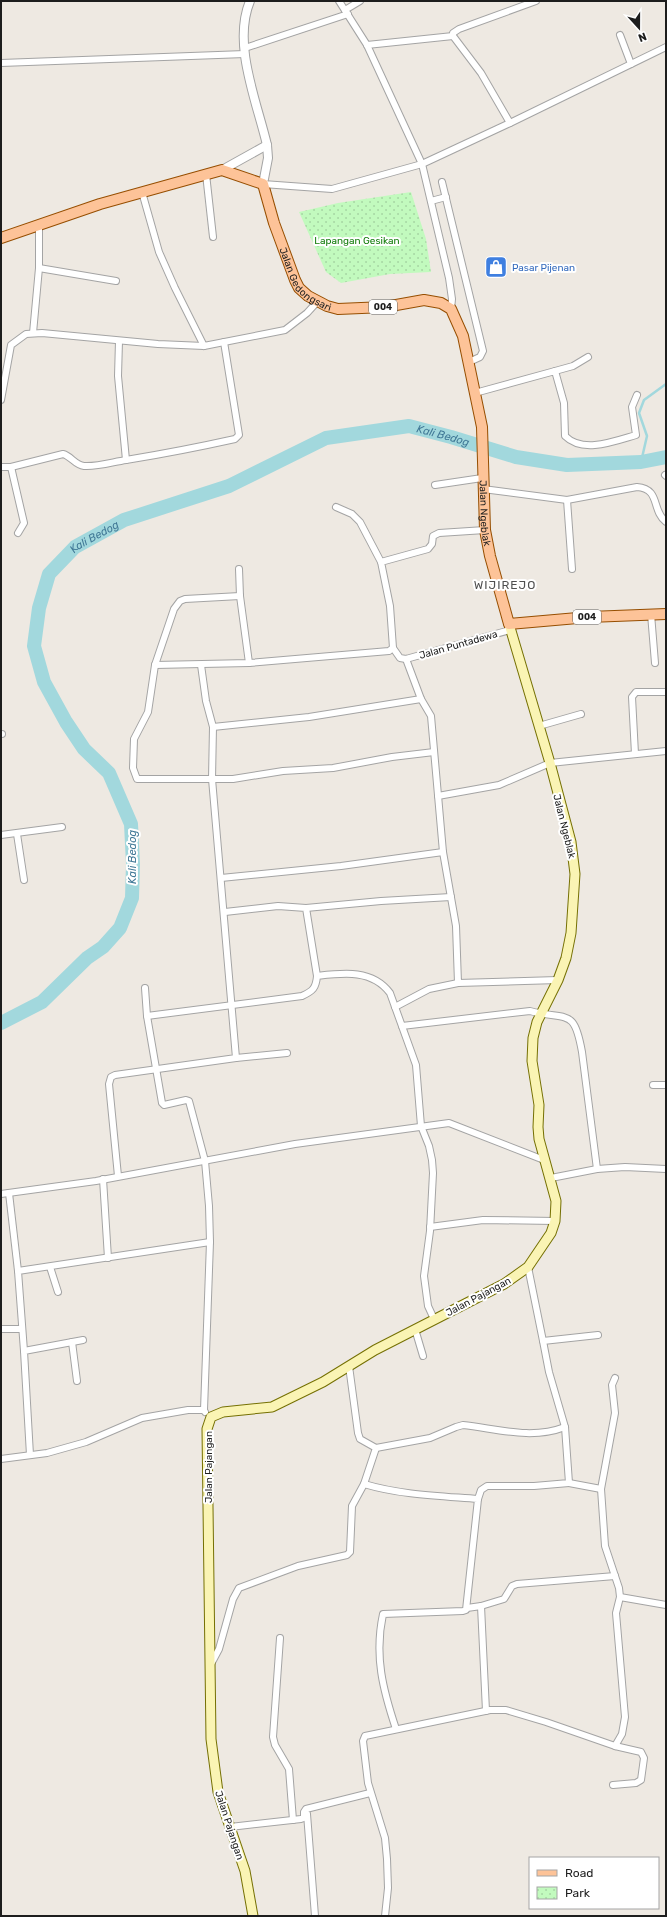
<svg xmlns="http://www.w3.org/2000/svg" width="667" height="1917" font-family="Rubik,sans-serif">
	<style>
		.park { fill: url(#park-dots) }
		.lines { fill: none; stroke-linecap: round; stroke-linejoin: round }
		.stream { stroke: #a2d8dd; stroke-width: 2.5 }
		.river { stroke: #a2d8dd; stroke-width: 14 }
		.minor-casing { stroke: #a4a4a4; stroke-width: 8 }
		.tertiary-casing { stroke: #a4a4a4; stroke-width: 10 }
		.secondary-casing { stroke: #757003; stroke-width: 11 }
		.primary-casing { stroke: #964e00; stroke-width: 12 }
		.minor { stroke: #fff; stroke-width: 6 }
		.tertiary { stroke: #fff; stroke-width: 8 }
		.secondary { stroke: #faf4b4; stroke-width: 9 }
		.primary { stroke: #fdc398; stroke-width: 10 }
		.labels { text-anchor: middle; stroke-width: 4; stroke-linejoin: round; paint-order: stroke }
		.shield { fill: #fff; stroke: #616161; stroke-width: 1 }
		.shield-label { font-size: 9px; font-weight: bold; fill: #1d1d1d }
		.park-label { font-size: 10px; fill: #117c09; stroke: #fff }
		.shop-label { font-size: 10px; fill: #366cbe; stroke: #fff; text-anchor: start }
		.street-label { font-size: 10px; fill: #1d1d1d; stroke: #fff }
		.water-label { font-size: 11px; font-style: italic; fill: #407896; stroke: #fff }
		.quarter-label { font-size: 12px; letter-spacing: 1px; fill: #505050; stroke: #fff }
	</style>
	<defs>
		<pattern id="park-dots" width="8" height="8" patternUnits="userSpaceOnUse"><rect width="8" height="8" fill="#c2fabe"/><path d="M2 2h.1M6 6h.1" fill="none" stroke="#a6d6a3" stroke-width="1.8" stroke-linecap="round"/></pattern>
	</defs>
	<rect width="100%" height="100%" fill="#eee9e2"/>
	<path class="park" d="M411 192 426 239 431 272 390 274 341 283 326 272 299 212 338 203Z"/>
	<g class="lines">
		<path class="stream" d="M641 462 647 436 639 413 644 400 666 384"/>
		<path class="river" id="s1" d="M1 1023 42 1002 87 958 103 947 120 928 132 898 133 864 131 824 109 773 84 749 66 722 44 682 34 646 39 608 49 574 75 547 124 520 229 486 326 438 409 426 451 437 516 457 567 465 641 462 666 457"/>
		<g class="minor-casing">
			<g id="minor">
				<path d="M339 1 367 45 422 164 449 278 452 299 451 309"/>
				<path d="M345 10 360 1"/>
				<path d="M620 35 631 64"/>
				<path d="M453 36V33L459 29 536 1"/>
				<path d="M367 45 453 36 481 73 510 123"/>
				<path d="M245 48 348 14"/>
				<path d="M1 63 245 54"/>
				<path d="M206 174 213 237"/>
				<path d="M442 182 483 351 480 357 469 362"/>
				<path d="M263 184 332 189 422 164 510 123 666 47"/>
				<path d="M142 192 159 252 175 288 204 346"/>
				<path d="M431 201 446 197"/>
				<path d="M39 268 116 281"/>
				<path d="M33 333 39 268V225"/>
				<path d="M119 341 118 376 126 460"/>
				<path d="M555 371 573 366 588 357"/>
				<path d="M475 393 555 371 564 403 565 436C583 454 615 441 636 435L632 407 637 395"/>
				<path d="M1 400 11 345 26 334 42 333 158 344 204 346 285 330 307 313 318 301"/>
				<path d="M1 467H11L63 454C71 456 75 465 84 466 97 467 113 462 126 460 163 454 199 447 235 439L239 435 224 342"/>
				<path d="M11 467 24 523 18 533"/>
				<path d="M665 475 666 476"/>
				<path d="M435 485 482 478"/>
				<path d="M483 489 567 500 637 487C661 489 651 510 666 522"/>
				<path d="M567 500 572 569"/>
				<path d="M336 507 352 514 360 522 381 562"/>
				<path d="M239 569 240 596 249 663"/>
				<path d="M240 596 185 599 180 601 174 609 155 665 148 712 134 739 133 768 137 779H233L283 771 333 768 392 757 434 752"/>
				<path d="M651 614 655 663"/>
				<path d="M393 648 400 658 406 659 510 630"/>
				<path d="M406 659 421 699 431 716 443 852 456 926 458 983 558 980"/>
				<path d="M155 665 249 663 389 651 393 648 390 606 381 562 428 549 432 544 433 536 439 533 485 530"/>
				<path d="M201 665 206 701 213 727"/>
				<path d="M539 726 581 714"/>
				<path d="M1 734H2"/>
				<path d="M635 754 632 697 636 692H666"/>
				<path d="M438 796 499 785 550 763 666 751"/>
				<path d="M17 834 24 880"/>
				<path d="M1 835 62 827"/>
				<path d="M221 878 341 866 443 852"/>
				<path d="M306 908 381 901 451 897"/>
				<path d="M225 912 278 906 306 908 317 976"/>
				<path d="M145 988 147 1016 162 1103 164 1105 186 1100 189 1101 205 1161 209 1206 210 1242 204 1410"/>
				<path d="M395 1007 429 989 458 983"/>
				<path d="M147 1016 302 996C313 991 316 988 317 976 343 973 372 969 390 993L416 1065 421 1126 429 1146 432 1160 433 1173 430 1231 424 1276 428 1306 434 1319"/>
				<path d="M402 1026 530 1011C568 1021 574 1007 582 1052L597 1169"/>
				<path d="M236 1058 287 1053"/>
				<path d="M653 1085H666"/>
				<path d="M118 1176 109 1084 111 1077 115 1075 236 1058 212 779 213 727 309 717 421 699"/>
				<path d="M551 1178 597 1169 625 1167 666 1169"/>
				<path d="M103 1179 108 1258"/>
				<path d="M9 1193 18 1271"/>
				<path d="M1 1194 96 1181 295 1144 449 1123 544 1160"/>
				<path d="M430 1227 483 1220 555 1221"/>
				<path d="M50 1267 58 1292"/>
				<path d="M528 1267 543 1341 598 1335"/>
				<path d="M1 1329H22"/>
				<path d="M415 1329 423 1356"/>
				<path d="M72 1342 77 1381"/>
				<path d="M24 1351 18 1271 210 1242"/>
				<path d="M376 1448 430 1438 456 1427 463 1425C498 1429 531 1440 565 1427"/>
				<path d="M30 1455 24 1351 83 1340"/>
				<path d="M1 1459 47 1453 86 1442 142 1418 188 1410H204L205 1412"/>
				<path d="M569 1483 601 1489"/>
				<path d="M364 1484C401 1495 440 1496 478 1499L466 1610 463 1611 383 1614C374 1656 383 1690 396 1729"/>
				<path d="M478 1499 481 1490 487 1486H534L569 1483 565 1427 549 1372 543 1341"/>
				<path d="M620 1597 666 1605"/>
				<path d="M481 1606 504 1599 512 1586 517 1584 615 1576"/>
				<path d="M467 1608 481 1606 486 1711"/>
				<path d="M280 1638 273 1737 275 1745 289 1769 293 1820"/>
				<path d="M211 1664 219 1649 233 1599 239 1588 298 1566 347 1555 350 1552 352 1506 364 1484 376 1448 360 1439 358 1433 349 1366"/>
				<path d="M615 1746 622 1734 625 1717 616 1613 620 1597 619 1588 605 1546 601 1489 615 1413 612 1385 615 1378"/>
				<path d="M307 1814 315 1916"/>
				<path d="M230 1827 301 1819 304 1818V1812L306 1809 370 1793"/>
				<path d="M385 1916 388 1888 387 1859 385 1838 368 1783 363 1741 365 1736 490 1710H506L546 1722 615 1746 641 1752 644 1758 641 1780 636 1783 613 1785"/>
			</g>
		</g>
		<g class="tertiary-casing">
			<g id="tertiary">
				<path d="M250 1C232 44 257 102 267 145L268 158 263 184"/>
				<path d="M222 170 267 145"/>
			</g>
		</g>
		<g class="secondary-casing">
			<path id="secondary" d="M253 1916 245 1871 218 1792 211 1739 207 1429 211 1417 223 1412 272 1407 323 1382 375 1350 504 1284 528 1267 551 1233 555 1221 556 1201 539 1139 538 1127 539 1105 532 1061 533 1038 537 1022 558 980 566 958 571 933 575 874 571 842 550 763 509 624"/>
		</g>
		<g class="primary-casing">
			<g id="primary">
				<path id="s2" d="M1 238 100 204 222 170 263 184 274 223 295 280 299 288 308 296 327 306 338 309 385 307 424 300 441 303 451 309 463 336 482 427 485 530 490 556 509 624 589 617 666 614"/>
			</g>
		</g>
		<use href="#minor" class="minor"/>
		<use href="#tertiary" class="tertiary"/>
		<use href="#secondary" class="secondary"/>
		<use href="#primary" class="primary"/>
	</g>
	<defs>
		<g id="shop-square" transform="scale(1.15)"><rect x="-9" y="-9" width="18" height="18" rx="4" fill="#3f7fe0" stroke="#fff"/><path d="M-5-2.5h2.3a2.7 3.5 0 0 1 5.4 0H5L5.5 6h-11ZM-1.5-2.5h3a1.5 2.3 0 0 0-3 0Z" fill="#fff"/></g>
	</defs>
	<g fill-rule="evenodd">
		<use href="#shop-square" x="496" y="267"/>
	</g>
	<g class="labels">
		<g class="shield">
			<rect x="369" y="300" width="28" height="14" rx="3"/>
			<rect x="573" y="610" width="28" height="14" rx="3"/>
		</g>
		<g class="shield-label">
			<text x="383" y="310">004</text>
			<text x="587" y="620">004</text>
		</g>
		<g class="park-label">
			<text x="357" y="244">Lapangan Gesikan</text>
		</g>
		<g class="shop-label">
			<text x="512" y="271">Pasar Pijenan</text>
		</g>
		<g class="street-label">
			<text dy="4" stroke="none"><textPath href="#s2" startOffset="382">Jalan Gedongsari</textPath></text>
			<text dy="4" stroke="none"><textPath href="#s2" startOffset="754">Jalan Ngeblak</textPath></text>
			<text transform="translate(458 644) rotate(-16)" y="4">Jalan Puntadewa</text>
			<text transform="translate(565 826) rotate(76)" y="4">Jalan Ngeblak</text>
			<text transform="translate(478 1296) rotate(-28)" y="4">Jalan Pajangan</text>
			<text transform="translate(208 1467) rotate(-90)" y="4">Jalan Pajangan</text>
			<text transform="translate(230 1825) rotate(72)" y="4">Jalan Pajangan</text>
		</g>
		<g class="water-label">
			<text dy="4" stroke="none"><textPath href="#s1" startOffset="971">Kali Bedog</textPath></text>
			<text dy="4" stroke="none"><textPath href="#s1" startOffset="599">Kali Bedog</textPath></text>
			<text transform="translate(132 857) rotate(-90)" y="4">Kali Bedog</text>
		</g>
		<g class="quarter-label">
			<text x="505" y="589">WIJIREJO</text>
		</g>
	</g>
	<rect width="667" height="1917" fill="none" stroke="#1d1d1d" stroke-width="4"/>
	<rect x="529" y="1857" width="130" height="52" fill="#ffffff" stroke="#a5a5a5"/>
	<rect x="537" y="1870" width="20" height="6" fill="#fdc398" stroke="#a5a5a5"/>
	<text x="565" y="1877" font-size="12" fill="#1d1d1d">Road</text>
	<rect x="537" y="1887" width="20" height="12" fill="url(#park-dots)" stroke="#a5a5a5"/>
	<text x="565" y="1897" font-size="12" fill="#1d1d1d">Park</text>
	<g transform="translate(639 28) rotate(159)" stroke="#ffffff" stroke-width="3" paint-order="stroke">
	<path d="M0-3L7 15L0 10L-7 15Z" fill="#1d1d1d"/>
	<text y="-6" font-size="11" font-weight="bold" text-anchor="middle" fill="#1d1d1d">N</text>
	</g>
</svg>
